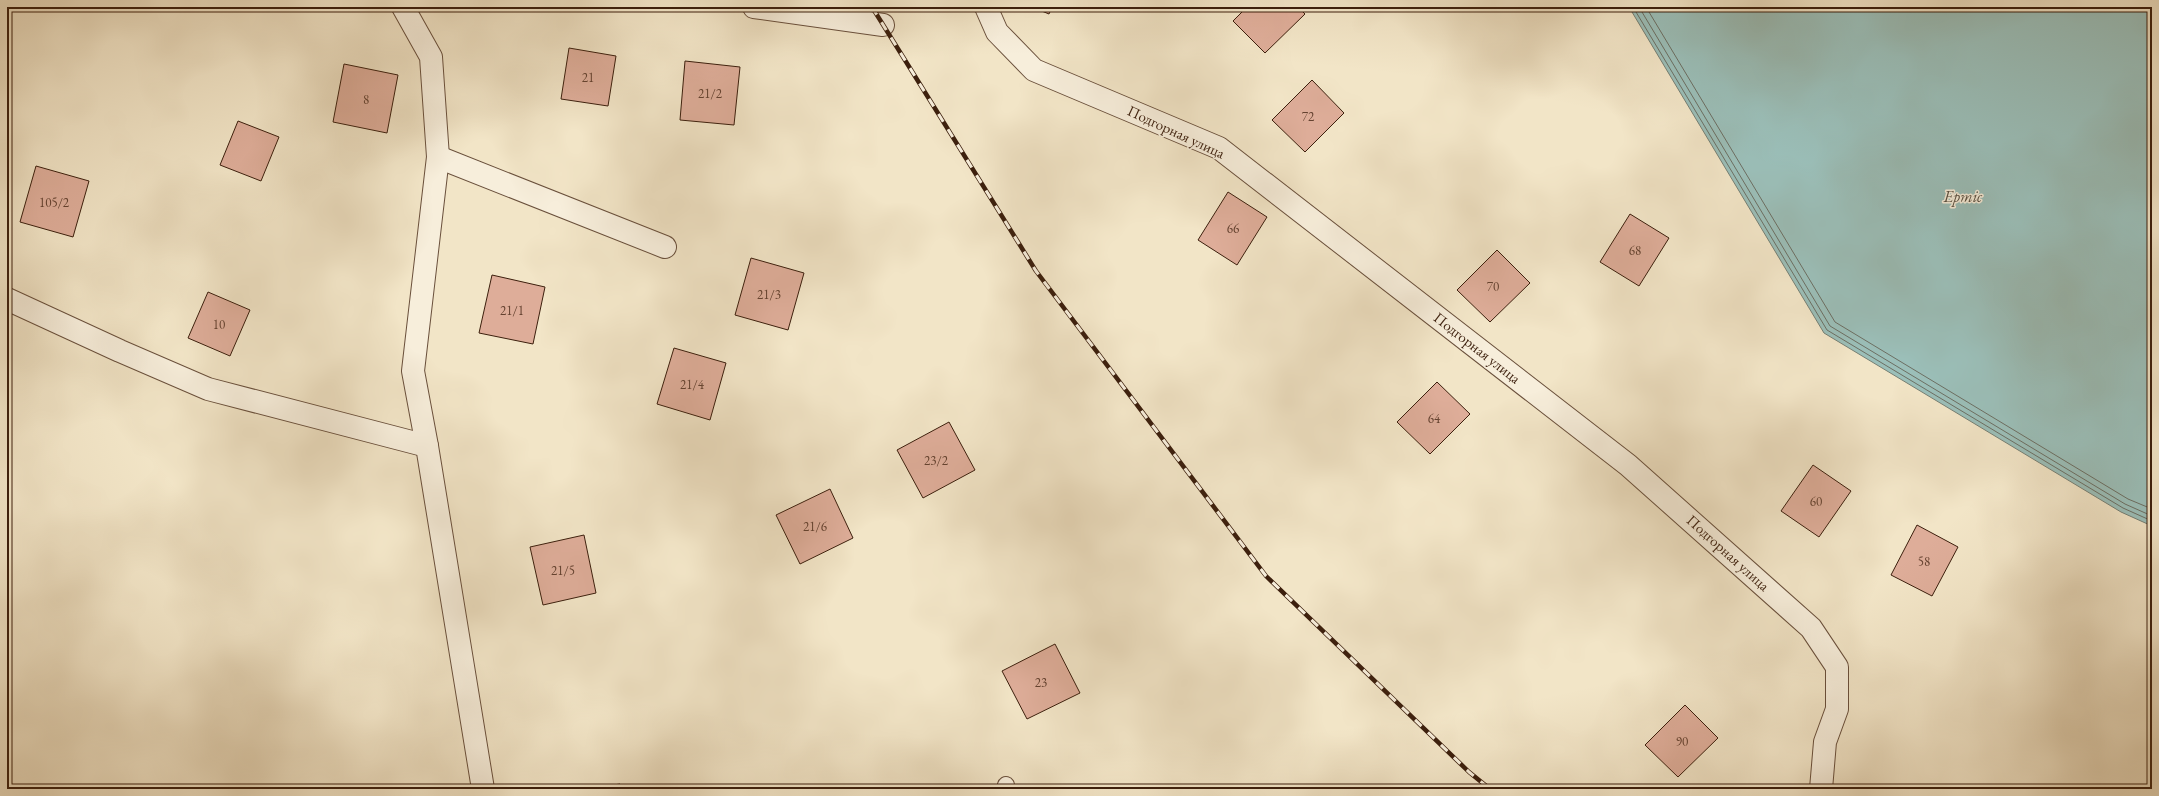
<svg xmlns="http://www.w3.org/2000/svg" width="2159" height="796" font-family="'EB Garamond',serif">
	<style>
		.water { fill: #9bbfb9; stroke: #757f74 }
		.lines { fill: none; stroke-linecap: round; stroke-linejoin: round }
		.shore { stroke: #6c6f63; stroke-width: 1 }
		.building { fill: #dead99; stroke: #3c1f0d }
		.service-casing { stroke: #6a503c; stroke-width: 18 }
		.minor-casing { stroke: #6a503c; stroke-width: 24 }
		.tertiary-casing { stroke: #6a503c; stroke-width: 24 }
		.service { stroke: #f7eedb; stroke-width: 16 }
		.minor { stroke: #f7eedb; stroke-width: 22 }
		.tertiary { stroke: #f7eedb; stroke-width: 22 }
		.rail-casing { stroke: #3c1f0d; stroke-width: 4.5 }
		.rail { stroke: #f7eedb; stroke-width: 3; stroke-dasharray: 9; stroke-linecap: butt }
		.labels { text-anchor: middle; stroke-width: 3; stroke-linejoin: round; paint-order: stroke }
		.number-label { font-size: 13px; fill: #644230 }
		.street-label { font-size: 15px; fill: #3c1f0d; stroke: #f7eedb }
		.water-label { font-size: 16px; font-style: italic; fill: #584f41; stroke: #f7eedb }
	</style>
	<rect width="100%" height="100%" fill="#f2e5c7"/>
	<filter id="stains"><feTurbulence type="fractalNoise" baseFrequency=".005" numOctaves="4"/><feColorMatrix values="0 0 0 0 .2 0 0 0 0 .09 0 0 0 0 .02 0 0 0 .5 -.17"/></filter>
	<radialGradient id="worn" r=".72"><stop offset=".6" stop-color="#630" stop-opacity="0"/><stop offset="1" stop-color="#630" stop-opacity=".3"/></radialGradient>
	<path class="water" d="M1629 7H2152V526L2121 512 1824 333Z"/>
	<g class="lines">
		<g class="shore">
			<path d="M1633 7 1827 330 2123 508 2152 521"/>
			<path d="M1639 7 1830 326 2125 504 2152 516"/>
			<path d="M1646 7 1835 322 2128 499 2152 509"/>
		</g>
	</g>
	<g class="building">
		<path d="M1032 7H1052L1049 14Z"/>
		<path d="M1247 7H1298L1305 14 1265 53 1233 21Z"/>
		<path d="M569 48 616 56 608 106 561 99Z"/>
		<path d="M685 61 740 67 734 125 680 120Z"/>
		<path d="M344 64 398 75 387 133 333 122Z"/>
		<path d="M1312 80 1344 113 1305 152 1272 120Z"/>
		<path d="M238 121 279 137 261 181 220 165Z"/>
		<path d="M36 166 89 181 73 237 20 222Z"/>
		<path d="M1228 192 1267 217 1237 265 1198 240Z"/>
		<path d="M1630 214 1669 238 1639 286 1600 262Z"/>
		<path d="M1497 250 1530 283 1490 322 1457 290Z"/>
		<path d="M751 258 804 273 788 330 735 315Z"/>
		<path d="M492 275 545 287 533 344 479 333Z"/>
		<path d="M208 292 250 310 230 356 188 338Z"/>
		<path d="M674 348 726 363 710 420 657 404Z"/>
		<path d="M1437 382 1470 414 1430 454 1397 422Z"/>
		<path d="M949 422 975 470 923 498 897 450Z"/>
		<path d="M1813 465 1851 491 1819 537 1781 511Z"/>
		<path d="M830 489 853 538 800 564 776 515Z"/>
		<path d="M1917 525 1958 547 1932 596 1891 575Z"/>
		<path d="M584 535 596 593 543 605 530 547Z"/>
		<path d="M1055 644 1080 693 1027 719 1002 671Z"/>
		<path d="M1685 705 1718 738 1678 777 1645 745Z"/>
		<path d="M620 784 621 789H586Z"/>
	</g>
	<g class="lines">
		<g class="service-casing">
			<path id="service" d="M1005 789 1006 785"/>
		</g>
		<g class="minor-casing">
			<g id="minor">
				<path d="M754 7 883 25"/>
				<path d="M986 7 997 32 1034 70 1219 148 1628 465 1811 628 1837 667V709L1825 742 1821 789"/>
				<path d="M438 157 665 247"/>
				<path d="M7 299 120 351 208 389 427 446"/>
			</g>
		</g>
		<g class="tertiary-casing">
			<path id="tertiary" d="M403 7 431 57 438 157 413 371 427 446 483 789"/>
		</g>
		<use href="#service" class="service"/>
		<use href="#minor" class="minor"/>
		<use href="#tertiary" class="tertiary"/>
		<g class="rail-casing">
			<path id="rail" d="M872 7 1036 271 1266 576 1469 772 1490 789"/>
		</g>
		<use href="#rail" class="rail"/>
	</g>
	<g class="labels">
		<g class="number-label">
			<text x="588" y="82">21</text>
			<text x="710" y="98">21/2</text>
			<text x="366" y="104">8</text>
			<text x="1308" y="121">72</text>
			<text x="54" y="207">105/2</text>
			<text x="1233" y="233">66</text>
			<text x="1635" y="255">68</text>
			<text x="1493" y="291">70</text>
			<text x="769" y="299">21/3</text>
			<text x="512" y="315">21/1</text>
			<text x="219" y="329">10</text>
			<text x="692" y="389">21/4</text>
			<text x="1434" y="423">64</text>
			<text x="936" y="465">23/2</text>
			<text x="1816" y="506">60</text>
			<text x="815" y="531">21/6</text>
			<text x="1924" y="566">58</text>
			<text x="563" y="575">21/5</text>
			<text x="1041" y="687">23</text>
			<text x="1682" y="746">90</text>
		</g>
		<g class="street-label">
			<text transform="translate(1176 132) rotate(25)" y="5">Подгорная улица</text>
			<text transform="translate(1477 348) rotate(38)" y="5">Подгорная улица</text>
			<text transform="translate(1728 553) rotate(42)" y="5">Подгорная улица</text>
		</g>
		<g class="water-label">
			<text x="1963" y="202">Ертіс</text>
		</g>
	</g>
	<rect width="2159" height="796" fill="none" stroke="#f2e5c7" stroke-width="24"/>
	<rect x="8" y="8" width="2143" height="780" fill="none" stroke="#3c1f0d" stroke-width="2"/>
	<rect x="12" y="12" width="2135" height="772" fill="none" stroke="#3c1f0d"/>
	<rect width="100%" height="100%" filter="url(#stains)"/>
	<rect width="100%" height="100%" fill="url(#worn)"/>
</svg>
